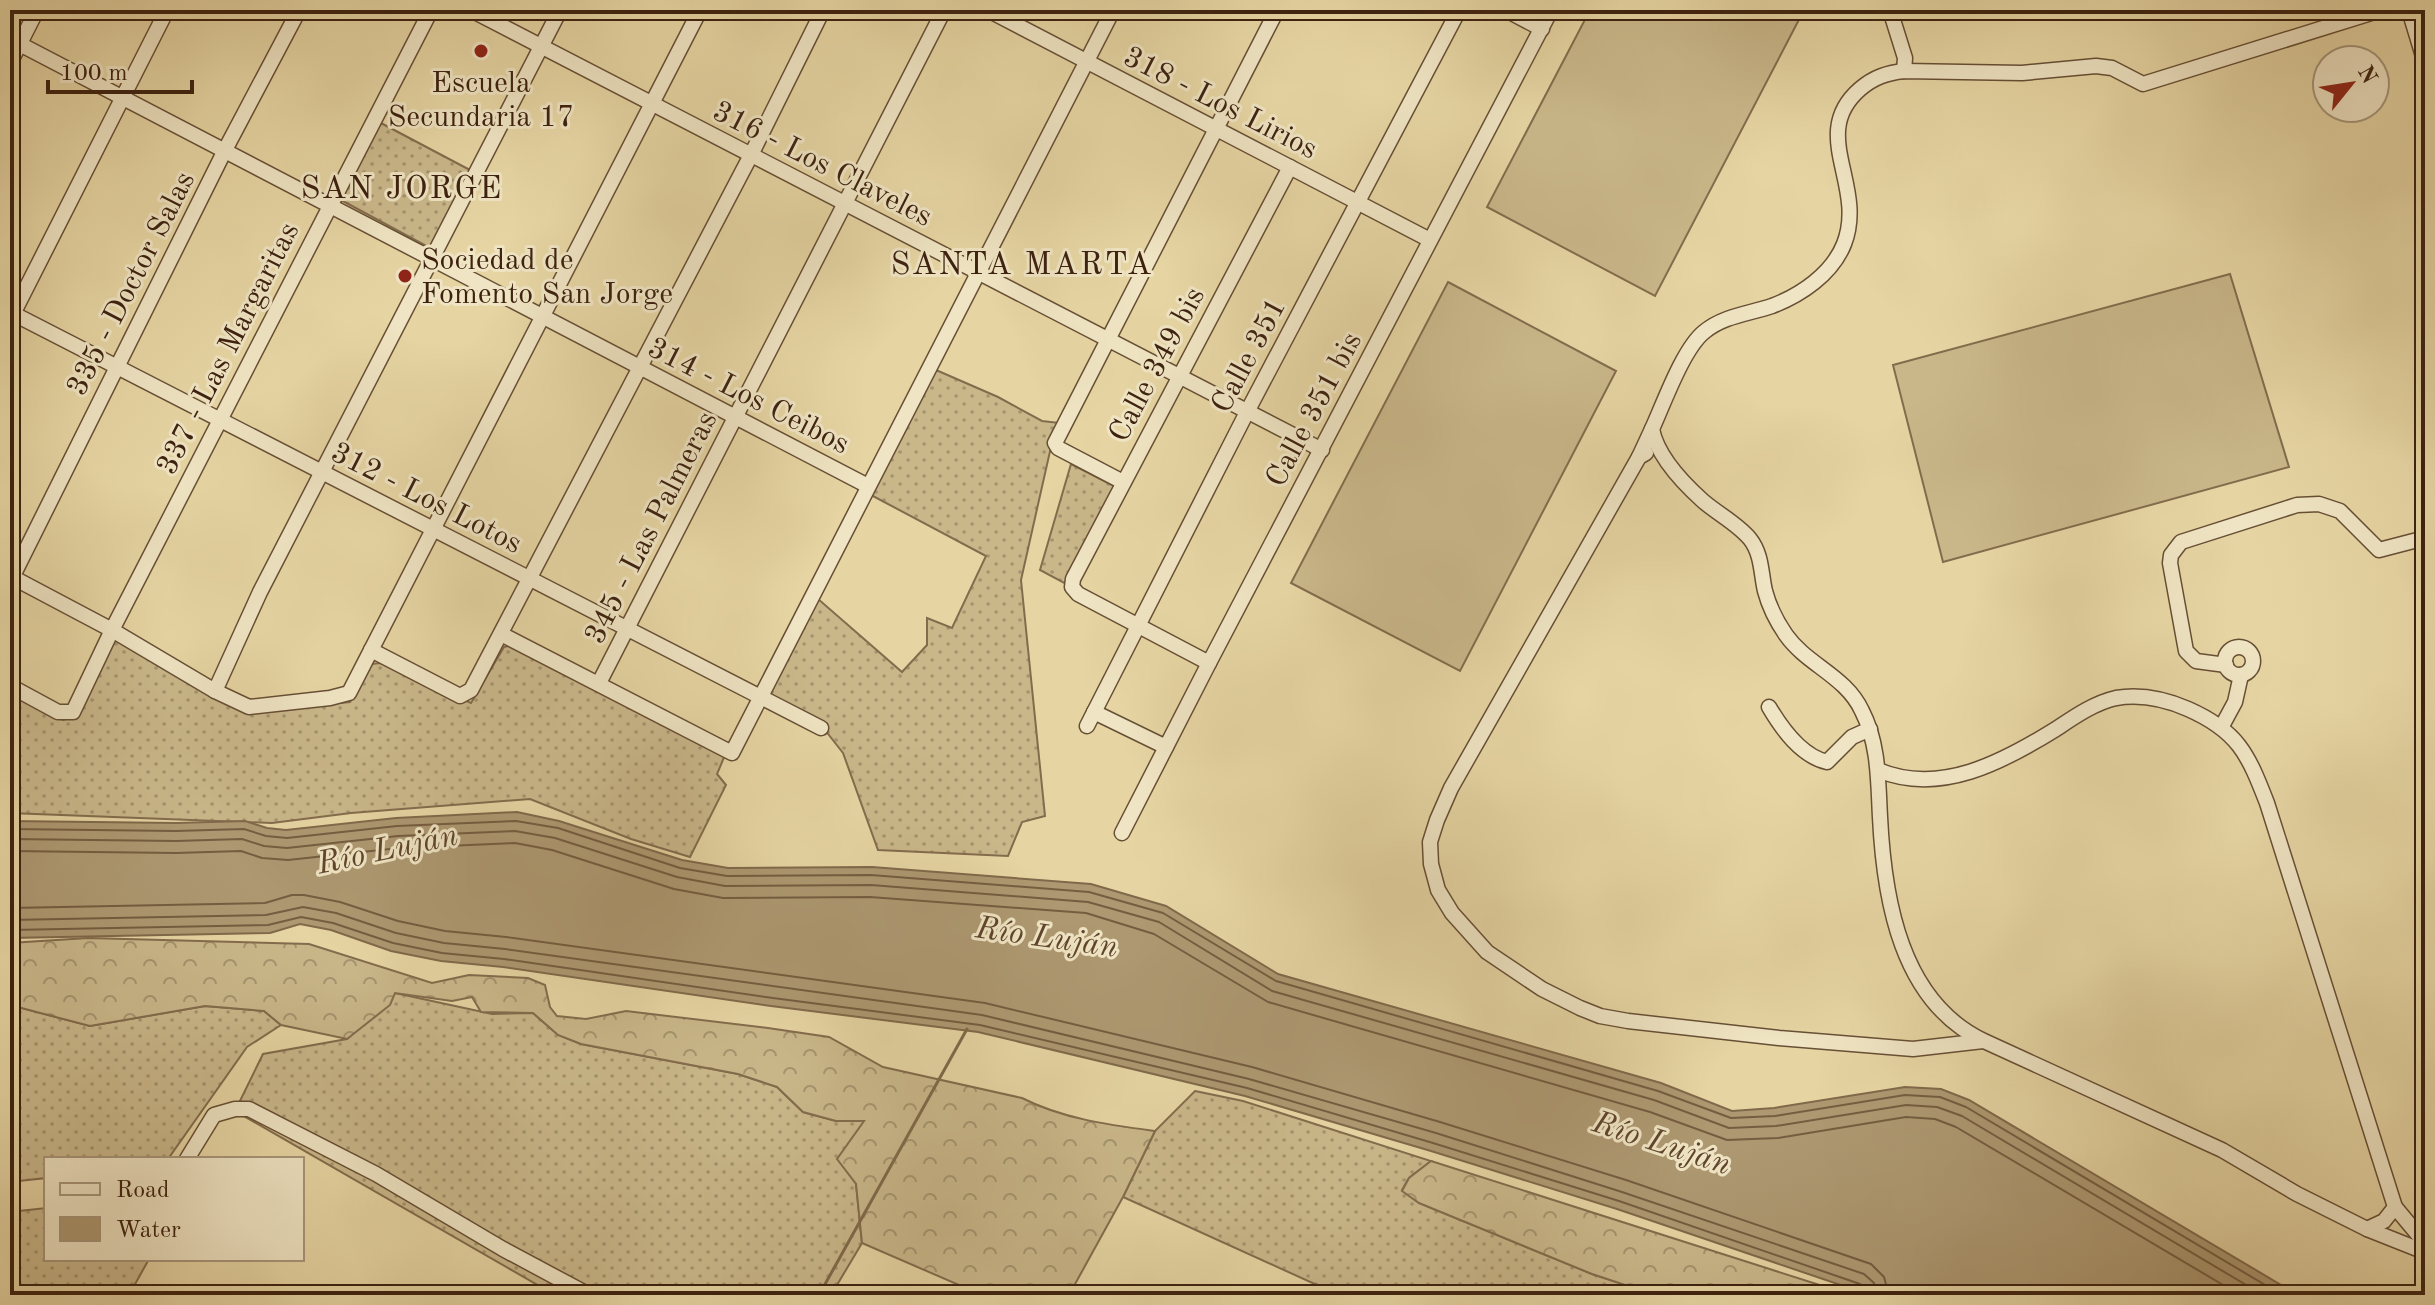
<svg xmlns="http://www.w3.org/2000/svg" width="2435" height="1305" font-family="'Old Standard TT',serif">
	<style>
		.grass { fill: url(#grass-dots); stroke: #836c4d; stroke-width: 2 }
		.forest { fill: url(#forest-crowns); stroke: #836c4d; stroke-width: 2 }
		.pitch { fill: #c9b78a; stroke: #836c4d; stroke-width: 2 }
		.water { fill: #ad9871; stroke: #80694a; stroke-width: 2 }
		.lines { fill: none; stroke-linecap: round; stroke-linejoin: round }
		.shore { stroke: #755d40; stroke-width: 2 }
		.stream { stroke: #80694a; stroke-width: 3 }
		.minor-casing { stroke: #674f35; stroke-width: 17 }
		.minor { stroke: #efe4c3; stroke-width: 14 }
		.poi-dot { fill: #8f2418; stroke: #efe4c3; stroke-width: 3 }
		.labels { text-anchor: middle; stroke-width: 6; stroke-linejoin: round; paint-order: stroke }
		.poi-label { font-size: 30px; fill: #3d2210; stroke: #efe4c3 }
		.street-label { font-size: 30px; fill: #3d2210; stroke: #efe4c3 }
		.neighbourhood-label { font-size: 32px; letter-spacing: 2px; fill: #3d2210; stroke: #efe4c3 }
		.water-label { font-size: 32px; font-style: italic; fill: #5f452d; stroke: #efe4c3 }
	</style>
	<defs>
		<pattern id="grass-dots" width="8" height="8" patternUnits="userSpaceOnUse" patternTransform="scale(2)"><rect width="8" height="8" fill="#c9b78a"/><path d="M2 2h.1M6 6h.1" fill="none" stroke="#a4946f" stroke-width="1.8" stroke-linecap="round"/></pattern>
		<pattern id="forest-crowns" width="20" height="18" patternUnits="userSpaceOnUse" patternTransform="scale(2)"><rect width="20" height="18" fill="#c9b78a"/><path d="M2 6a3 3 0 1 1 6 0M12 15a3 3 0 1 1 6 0" fill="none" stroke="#a4946f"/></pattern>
	</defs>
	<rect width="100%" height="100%" fill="#e6d5a3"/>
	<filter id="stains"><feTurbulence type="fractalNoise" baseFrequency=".0025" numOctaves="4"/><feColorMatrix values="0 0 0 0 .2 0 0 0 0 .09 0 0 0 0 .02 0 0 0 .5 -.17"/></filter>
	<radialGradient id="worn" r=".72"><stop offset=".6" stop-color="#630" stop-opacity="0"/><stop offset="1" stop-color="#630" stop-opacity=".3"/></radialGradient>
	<g class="grass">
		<path d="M379 122 470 170 430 248 339 199Z"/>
		<path d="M936 370 998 397 1042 421 1060 423 1053 438 1021 580 1045 816 1022 822 1008 856 878 850 843 753 821 725 769 694 817 598 902 672 927 645V618L952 628 986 556 871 495Z"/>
		<path d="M1071 464 1116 487 1066 584 1040 570Z"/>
		<path d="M115 638 267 710 350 702 371 664 381 663 471 703 504 647 514 645 725 755 717 774 726 785 690 857 631 839 530 799 351 813 272 823 10 813V694L63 720 74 717Z"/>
		<path d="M395 993 492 1014 533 1013 558 1035 581 1044 738 1074 777 1087 803 1112 836 1121H865L856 1184 862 1243 831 1295H555L235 1111 263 1054 347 1039Z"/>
		<path d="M10 1005 90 1026 205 1006 264 1011 281 1025 247 1047 168 1159H46V1178L10 1182Z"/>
		<path d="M1195 1091 1243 1101 1431 1161 1409 1178 1402 1190 1419 1203 1592 1274 1659 1295H1339L1123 1197 1155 1131Z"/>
		<path d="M46 1208V1259H149L129 1295H10V1212Z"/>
	</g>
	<g class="forest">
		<path d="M88 938 309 944 432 983 469 975 528 978 545 985 550 1007 557 1016 586 1019 626 1011 768 1028 829 1037 883 1067 1022 1098C1063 1119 1110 1125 1155 1131L1123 1197 1069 1295H982L862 1243 856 1184 837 1159 864 1121H836L803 1112 777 1087 738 1074 581 1044 558 1035 533 1013 481 1012 472 997 452 1001 395 993 390 1005 347 1039 281 1025 264 1011 205 1006 90 1026 10 1005V943Z"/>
		<path d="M1431 1161 1851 1295 1652 1294 1592 1274 1419 1203 1402 1191 1409 1178Z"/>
	</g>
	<g class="pitch">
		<path d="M1590 10H1804L1655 296 1487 207Z"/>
		<path d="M2230 274 2289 467 1943 562 1893 365Z"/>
		<path d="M1448 282 1616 371 1460 671 1291 583Z"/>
	</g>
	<path class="water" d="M517 812 559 821 682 860 728 868 872 867 1091 884 1166 906 1278 974 1661 1083 1732 1111 1774 1108 1905 1087 1941 1089 1969 1100 2298 1295H1870L1617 1209 1431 1151 1245 1096 978 1032 771 1006 503 967 441 961 391 951 331 930 300 924 270 933 10 938V821L176 823 245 821 267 828 286 830 396 818Z"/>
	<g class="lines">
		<g class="shore">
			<path d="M10 829 176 831 244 829 266 836 287 838 397 826 516 821 558 828 680 868 727 876 871 875 1089 892 1163 913 1276 981 1658 1091 1731 1118 1775 1116 1905 1095 1940 1097 1966 1107 2282 1295"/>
			<path d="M10 839 176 841 242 839 264 846 287 848 398 836 515 831 555 838 677 877 725 886 871 885 1088 902 1159 922 1272 991 1654 1100 1729 1128 1776 1126 1906 1105 1937 1107 1962 1116 2263 1295"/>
			<path d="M10 851 176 853 241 851 262 858 288 860 399 848 515 843 552 850 674 889 723 898 870 897 1086 913 1154 934 1268 1002 1650 1112 1727 1140 1778 1138 1906 1117 1935 1119 1956 1127 2240 1295"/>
			<path d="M10 908 265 903 292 895H304L340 902 398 921 445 931 506 937 985 1003 1252 1067 1440 1122 1626 1180 1871 1264 1884 1277 1889 1295"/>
			<path d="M10 920 266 915 303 907 336 913 396 933 444 943 505 949 982 1015 1249 1079 1436 1133 1622 1192 1864 1274 1874 1283 1877 1295"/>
			<path d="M10 930 268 925 301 917 333 923 393 943 442 953 504 959 773 998 980 1025 1247 1088 1433 1143 1619 1201 1860 1284 1866 1288 1867 1295"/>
		</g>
		<path class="stream" d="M819 1295 967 1029"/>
		<g class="minor-casing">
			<g id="minor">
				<path d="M471 10 1322 450"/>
				<path d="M988 10 1430 240"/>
				<path d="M1506 10 1542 29"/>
				<path d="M1890 10 1905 58 1904 71"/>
				<path d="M2409 10 2425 63"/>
				<path d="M10 39 868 486"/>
				<path d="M10 63 37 10"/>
				<path d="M10 312 821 728"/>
				<path d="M10 320 167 10"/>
				<path d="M1652 429C1664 403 1683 349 1704 332 1723 316 1748 314 1772 306 1801 295 1832 274 1844 244 1867 185 1808 134 1860 89 1874 77 1887 73 1904 71L2022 73 2096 66 2112 68 2143 84 2381 10"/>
				<path d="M1646 453 1639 457 1451 788 1437 820 1430 842 1431 864 1438 890 1452 913 1487 952 1542 989 1580 1008 1600 1016 1628 1021 1779 1038 1913 1049 1983 1041"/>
				<path d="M1639 457 1652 429C1657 455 1683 483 1703 501 1718 514 1738 524 1750 539 1762 554 1761 574 1765 591 1769 606 1777 622 1786 635 1807 665 1846 676 1862 711 1879 744 1878 781 1880 817 1884 900 1901 1002 1984 1041L2222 1150 2297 1194 2367 1229 2425 1252"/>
				<path d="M1123 482 1058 448 1055 443 1277 10"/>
				<path d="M10 576 112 630 215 691 249 707 330 698 349 693 700 10"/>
				<path d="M10 582 225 150 299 10"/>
				<path d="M501 634 732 753 1113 10"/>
				<circle cx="2239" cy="661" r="14"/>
				<path d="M371 650 460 696 471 690 751 155 823 10"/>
				<path d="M1209 663 1078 594 1072 587 1073 579 1290 167"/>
				<path d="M2226 665 2196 661 2186 651 2170 563 2171 555 2181 542 2297 505 2319 504 2340 511 2379 550 2425 538"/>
				<path d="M599 683 944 10"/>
				<path d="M10 686 58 712H73L112 630 431 10"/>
				<path d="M215 691 260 592 560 10"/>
				<path d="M1769 707C1782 729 1801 756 1827 762L1852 737 1870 729"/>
				<path d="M1094 712 1166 747"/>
				<path d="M1087 726 1247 412 1459 10"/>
				<path d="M2222 726 2235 702 2241 675"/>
				<path d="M1878 770C1940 796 2003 762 2056 729 2074 717 2094 703 2116 698 2140 694 2165 699 2188 709 2238 731 2248 754 2267 803L2395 1207 2384 1221 2367 1229"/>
				<path d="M1122 833 1209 663 1551 10"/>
				<path d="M2424 1101H2425"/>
				<path d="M187 1159 214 1115 235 1109H249L376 1174 503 1249 589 1295"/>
				<path d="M2395 1207 2425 1243"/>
			</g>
		</g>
		<use href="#minor" class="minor"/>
	</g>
	<g class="poi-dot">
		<circle cx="481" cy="51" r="8"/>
		<circle cx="405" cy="276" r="8"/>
	</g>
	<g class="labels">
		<g class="poi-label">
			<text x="481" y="92">Escuela<tspan x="481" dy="34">Secundaria 17</tspan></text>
			<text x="421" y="269" text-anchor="start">Sociedad de<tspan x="421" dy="34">Fomento San Jorge</tspan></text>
		</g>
		<g class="street-label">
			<text transform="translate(1221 102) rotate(27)" y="10">318 - Los Lirios</text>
			<text transform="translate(823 163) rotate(27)" y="10">316 - Los Claveles</text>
			<text transform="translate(130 283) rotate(-63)" y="10">335 - Doctor Salas</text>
			<text transform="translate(227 348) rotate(-63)" y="10">337 - Las Margaritas</text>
			<text transform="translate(1248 355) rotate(-62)" y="10">Calle 351</text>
			<text transform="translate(1156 364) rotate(-62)" y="10">Calle 349 bis</text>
			<text transform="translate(749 395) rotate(27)" y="10">314 - Los Ceibos</text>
			<text transform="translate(1313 409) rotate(-62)" y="10">Calle 351 bis</text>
			<text transform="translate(427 497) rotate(27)" y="10">312 - Los Lotos</text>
			<text transform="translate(650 527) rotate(-63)" y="10">345 - Las Palmeras</text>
		</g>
		<g class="neighbourhood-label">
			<text x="402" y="198">SAN JORGE</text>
			<text x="1022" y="274">SANTA MARTA</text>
		</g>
		<g class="water-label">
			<text transform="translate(387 848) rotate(-12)" y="11">Río Luján</text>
			<text transform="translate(1047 936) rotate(8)" y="11">Río Luján</text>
			<text transform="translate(1662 1142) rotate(18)" y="11">Río Luján</text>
		</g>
	</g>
	<rect width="2435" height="1305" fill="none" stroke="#e6d5a3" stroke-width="40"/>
	<rect x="12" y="12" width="2411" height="1281" fill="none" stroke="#3d2210" stroke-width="4"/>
	<rect x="20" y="20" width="2395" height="1265" fill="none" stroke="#3d2210" stroke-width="2"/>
	<rect x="44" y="1157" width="260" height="104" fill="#efe4c3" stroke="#a8967b" stroke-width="2"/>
	<rect x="60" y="1183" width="40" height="12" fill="#efe4c3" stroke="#a8967b" stroke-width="2"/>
	<text x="116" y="1197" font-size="24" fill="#3d2210">Road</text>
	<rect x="60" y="1217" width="40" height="24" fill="#ad9871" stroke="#a8967b" stroke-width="2"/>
	<text x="116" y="1237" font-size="24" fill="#3d2210">Water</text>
	<g transform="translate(2351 84) rotate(60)"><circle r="38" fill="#efe4c3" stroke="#a8967b" stroke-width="2"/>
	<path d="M0-6L14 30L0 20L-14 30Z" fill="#8f2418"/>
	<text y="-12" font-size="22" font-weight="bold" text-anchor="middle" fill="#3d2210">N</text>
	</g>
	<path d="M48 80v12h144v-12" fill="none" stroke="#3d2210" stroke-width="4"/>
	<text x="60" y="80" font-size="24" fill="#3d2210" stroke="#efe4c3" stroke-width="6" paint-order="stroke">100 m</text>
	<rect width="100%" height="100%" filter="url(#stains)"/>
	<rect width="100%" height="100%" fill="url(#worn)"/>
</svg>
